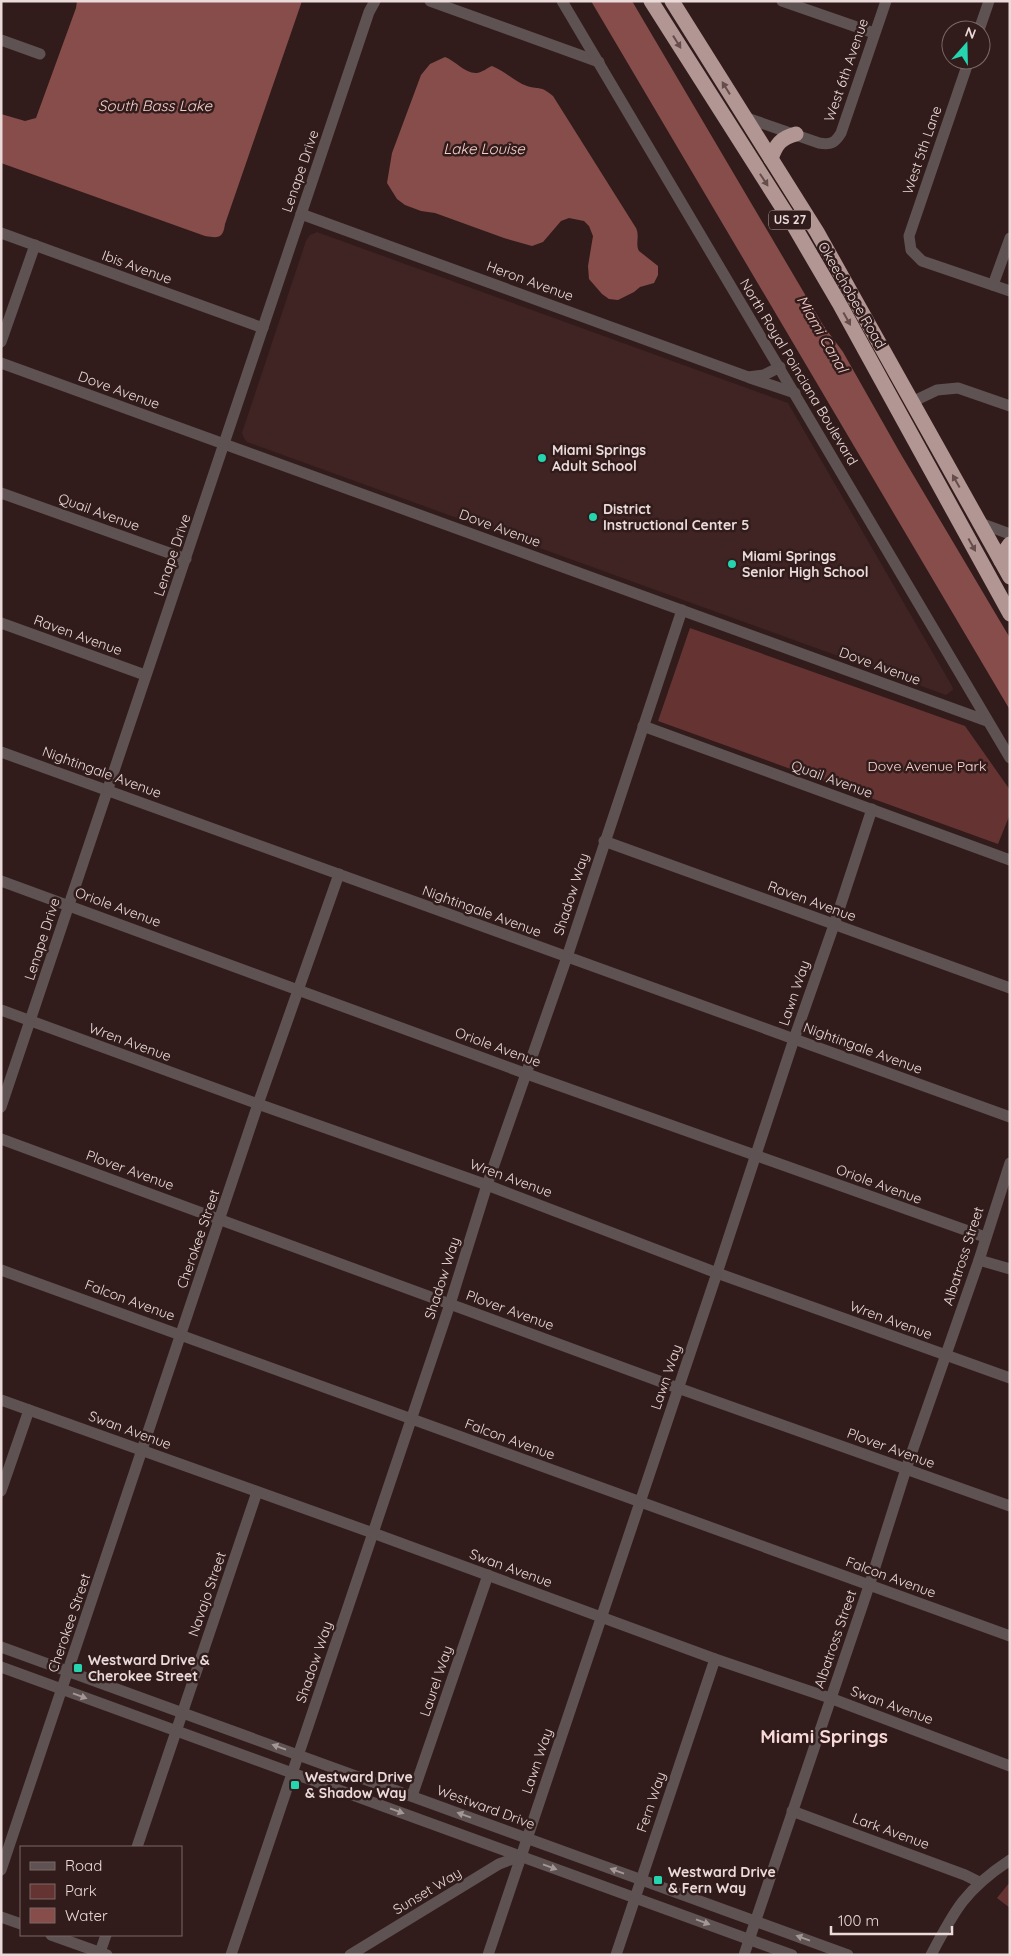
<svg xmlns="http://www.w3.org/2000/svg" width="1011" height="1956" font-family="Quicksand,sans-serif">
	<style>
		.built { fill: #3f2423 }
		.green { fill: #653432 }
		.water { fill: #874d4a }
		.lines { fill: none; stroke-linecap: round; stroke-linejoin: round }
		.minor { stroke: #5e5352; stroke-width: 11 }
		.highway { stroke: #b29694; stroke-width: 15 }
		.oneway { fill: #654d4b }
		.oneway2 { fill: #a49796 }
		.poi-dot { fill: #24d5af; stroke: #311c1b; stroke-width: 2 }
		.labels { text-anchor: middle; stroke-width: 5; stroke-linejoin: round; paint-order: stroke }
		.shield { fill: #311c1b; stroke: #b2a2a1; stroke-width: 1 }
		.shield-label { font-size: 12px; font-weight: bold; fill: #eadbda }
		.street-label { font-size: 14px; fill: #eadbda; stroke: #311c1b }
		.poi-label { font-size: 14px; font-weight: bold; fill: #eadbda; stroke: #311c1b; text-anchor: start }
		.park-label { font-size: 14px; fill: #fed7d4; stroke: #311c1b }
		.water-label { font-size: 15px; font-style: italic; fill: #f5cfcc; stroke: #311c1b }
		.district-label { font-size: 19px; font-weight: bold; fill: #f7dad8; stroke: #311c1b }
	</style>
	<rect width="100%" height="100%" fill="#311c1b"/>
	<path class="built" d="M317 232 788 403 952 686 953 690 946 695 247 442 244 438 242 433 306 241 310 235Z"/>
	<g class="green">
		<path d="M690 628 965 726 1010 790V814L998 844 658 721Z"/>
		<path d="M1010 1882V1908L997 1898Z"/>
	</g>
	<g class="water">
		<path d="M77 1H302L225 224C223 239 218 238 205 236L1 163V114L25 121 36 118 76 8Z"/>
		<path d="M591 1H632L823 325 843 352 899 451 1010 638V710Z"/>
		<path d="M445 57C456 61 465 74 477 73 483 72 487 68 492 66 505 71 515 82 527 86 541 90 539 85 553 96L636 228C640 236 635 244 639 251L658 266V275L654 283 640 287 634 292 618 300 609 299 602 294 589 279 588 266 593 236 589 226 584 221 569 218 561 221 543 242 532 246 504 238 435 213 421 211 405 205 397 199 387 183 392 153 421 75 430 64Z"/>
	</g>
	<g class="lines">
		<g class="minor">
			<path d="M430 1 599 62"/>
			<path d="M562 1 1010 758"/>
			<path d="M782 1 874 33"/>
			<path d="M979 30 989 1"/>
			<path d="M1 40 40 54"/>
			<path d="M969 60 909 236 911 250 922 261 1010 291"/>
			<path d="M744 117 819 143C831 145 835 143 841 133L886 1"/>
			<path d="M301 214 748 377 764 375 780 367"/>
			<path d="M1 233 263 328"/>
			<path d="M993 285 1010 238"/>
			<path d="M1 342 35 245"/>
			<path d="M1 363 987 721"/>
			<path d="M750 378 795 393"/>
			<path d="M912 402 937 390 958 388 1010 406"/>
			<path d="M1 493 186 559"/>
			<path d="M980 523 1010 534"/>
			<path d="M1 623 145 675"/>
			<path d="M643 726 1010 860"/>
			<path d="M1 752 1010 1117"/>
			<path d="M604 841 1010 988"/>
			<path d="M1 881 527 1074 985 1237"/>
			<path d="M1 1010 258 1104 487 1185 717 1273 1010 1378"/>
			<path d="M1 1107 369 12 375 1"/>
			<path d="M1 1139 678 1388 1010 1506"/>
			<path d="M979 1260 1010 1269"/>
			<path d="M1 1270 1010 1636"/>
			<path d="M1 1400 373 1533 715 1659 830 1698 1010 1766"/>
			<path d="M1 1491 29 1410"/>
			<path d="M1 1647 848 1955"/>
			<path d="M1 1667 792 1955"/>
			<path d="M412 1796 488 1575"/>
			<path d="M792 1811 965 1875 979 1882"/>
			<path d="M137 1847 257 1492"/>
			<path d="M1 1870 258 1104 339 874"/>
			<path d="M1 1917 21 1924"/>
			<path d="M51 1935 107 1955"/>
			<path d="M99 1955 106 1935"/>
			<path d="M231 1955 450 1304 487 1185 567 957 682 610"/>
			<path d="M350 1955 499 1864 521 1856"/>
			<path d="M488 1955 717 1273 794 1039 834 925 872 809"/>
			<path d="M616 1955 715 1659"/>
			<path d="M744 1955 869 1586 906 1469 979 1260 1010 1163"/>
			<path d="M931 1955C955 1909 966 1889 1010 1860"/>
		</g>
		<g class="highway">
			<path d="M651 1 794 226 839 303 1010 614"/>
			<path d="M672 1 817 232 1010 577"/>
			<path d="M771 159C776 144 781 138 796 134"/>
			<path d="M1001 561 1002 555 1010 544"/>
		</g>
	</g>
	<defs><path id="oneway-solid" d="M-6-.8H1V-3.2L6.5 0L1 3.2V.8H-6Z" transform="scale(1.25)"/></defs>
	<g class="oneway">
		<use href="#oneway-solid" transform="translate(677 42) rotate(58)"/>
		<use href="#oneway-solid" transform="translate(726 88) rotate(-122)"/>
		<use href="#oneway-solid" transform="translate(764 180) rotate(57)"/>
		<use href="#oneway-solid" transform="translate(847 319) rotate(61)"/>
		<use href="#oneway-solid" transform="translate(956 481) rotate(-119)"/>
		<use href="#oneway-solid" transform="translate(972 545) rotate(61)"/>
	</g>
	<g class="oneway2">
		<use href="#oneway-solid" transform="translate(80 1696) rotate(20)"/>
		<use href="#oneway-solid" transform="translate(279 1747) rotate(-160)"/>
		<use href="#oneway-solid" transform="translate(397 1811) rotate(20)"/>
		<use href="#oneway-solid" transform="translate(464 1815) rotate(-160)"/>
		<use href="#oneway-solid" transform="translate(550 1867) rotate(20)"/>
		<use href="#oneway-solid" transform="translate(617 1871) rotate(-160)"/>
		<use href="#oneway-solid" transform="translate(703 1922) rotate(20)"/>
		<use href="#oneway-solid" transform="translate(803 1938) rotate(-160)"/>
	</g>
	<g class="poi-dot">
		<circle cx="542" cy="458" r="5"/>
		<circle cx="593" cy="517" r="5"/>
		<circle cx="732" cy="564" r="5"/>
		<rect x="73" y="1663" width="10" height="10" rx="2.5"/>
		<rect x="290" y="1780" width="10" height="10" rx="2.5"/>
		<rect x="653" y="1875" width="10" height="10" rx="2.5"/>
	</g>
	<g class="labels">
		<rect class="shield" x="769" y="210.5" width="42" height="19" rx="4"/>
		<g class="shield-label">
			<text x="790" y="224">US 27</text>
		</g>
		<g class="street-label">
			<text transform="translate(846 70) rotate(-71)" y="5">West 6th Avenue</text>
			<text transform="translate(922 150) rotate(-71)" y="5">West 5th Lane</text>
			<text transform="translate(300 171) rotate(-71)" y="5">Lenape Drive</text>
			<text transform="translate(137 267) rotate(20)" y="5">Ibis Avenue</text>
			<text transform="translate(530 281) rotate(20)" y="5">Heron Avenue</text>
			<text transform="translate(852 295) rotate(60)" y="5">Okeechobee Road</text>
			<text transform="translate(799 372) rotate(59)" y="5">North Royal Poinciana Boulevard</text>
			<text transform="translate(119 390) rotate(20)" y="5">Dove Avenue</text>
			<text transform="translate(99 512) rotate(20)" y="5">Quail Avenue</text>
			<text transform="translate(500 528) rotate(20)" y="5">Dove Avenue</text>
			<text transform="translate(172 555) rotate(-71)" y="5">Lenape Drive</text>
			<text transform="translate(78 635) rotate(20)" y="5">Raven Avenue</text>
			<text transform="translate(880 666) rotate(20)" y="5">Dove Avenue</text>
			<text transform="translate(102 772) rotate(20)" y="5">Nightingale Avenue</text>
			<text transform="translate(832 779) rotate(20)" y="5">Quail Avenue</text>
			<text transform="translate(571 894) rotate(-72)" y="5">Shadow Way</text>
			<text transform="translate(812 901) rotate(20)" y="5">Raven Avenue</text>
			<text transform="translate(118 907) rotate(20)" y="5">Oriole Avenue</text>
			<text transform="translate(482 911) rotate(20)" y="5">Nightingale Avenue</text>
			<text transform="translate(42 939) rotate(-72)" y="5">Lenape Drive</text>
			<text transform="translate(794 993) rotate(-71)" y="5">Lawn Way</text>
			<text transform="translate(130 1042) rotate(20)" y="5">Wren Avenue</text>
			<text transform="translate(498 1047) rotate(20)" y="5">Oriole Avenue</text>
			<text transform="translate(863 1048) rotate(20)" y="5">Nightingale Avenue</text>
			<text transform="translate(130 1170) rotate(20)" y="5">Plover Avenue</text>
			<text transform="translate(511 1178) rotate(20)" y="5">Wren Avenue</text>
			<text transform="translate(879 1184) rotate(20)" y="5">Oriole Avenue</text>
			<text transform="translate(198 1239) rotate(-71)" y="5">Cherokee Street</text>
			<text transform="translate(963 1256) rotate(-72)" y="5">Albatross Street</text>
			<text transform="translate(442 1278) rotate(-72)" y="5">Shadow Way</text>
			<text transform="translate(130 1300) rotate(20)" y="5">Falcon Avenue</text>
			<text transform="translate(510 1310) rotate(20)" y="5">Plover Avenue</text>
			<text transform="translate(891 1320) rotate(20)" y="5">Wren Avenue</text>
			<text transform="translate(666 1377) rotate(-71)" y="5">Lawn Way</text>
			<text transform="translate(130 1430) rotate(20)" y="5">Swan Avenue</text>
			<text transform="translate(510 1439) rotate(20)" y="5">Falcon Avenue</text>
			<text transform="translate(891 1448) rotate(20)" y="5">Plover Avenue</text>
			<text transform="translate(511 1568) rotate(20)" y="5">Swan Avenue</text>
			<text transform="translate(891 1577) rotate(20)" y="5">Falcon Avenue</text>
			<text transform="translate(207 1594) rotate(-71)" y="5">Navajo Street</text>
			<text transform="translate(69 1623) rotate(-71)" y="5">Cherokee Street</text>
			<text transform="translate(835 1639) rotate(-71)" y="5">Albatross Street</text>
			<text transform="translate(314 1662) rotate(-71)" y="5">Shadow Way</text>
			<text transform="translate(436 1681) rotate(-71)" y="5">Laurel Way</text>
			<text transform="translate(892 1705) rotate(20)" y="5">Swan Avenue</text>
			<text transform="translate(537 1761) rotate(-71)" y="5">Lawn Way</text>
			<text transform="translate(651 1802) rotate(-71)" y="5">Fern Way</text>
			<text transform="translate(486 1807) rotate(20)" y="5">Westward Drive</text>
			<text transform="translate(891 1831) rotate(20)" y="5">Lark Avenue</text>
			<text transform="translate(427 1891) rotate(-31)" y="5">Sunset Way</text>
		</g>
		<g class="poi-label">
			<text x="552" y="455">Miami Springs<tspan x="552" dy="16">Adult School</tspan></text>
			<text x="603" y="514">District<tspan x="603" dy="16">Instructional Center 5</tspan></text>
			<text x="742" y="561">Miami Springs<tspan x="742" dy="16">Senior High School</tspan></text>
			<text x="88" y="1665">Westward Drive &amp;<tspan x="88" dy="16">Cherokee Street</tspan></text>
			<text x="305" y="1782">Westward Drive<tspan x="305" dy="16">&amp; Shadow Way</tspan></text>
			<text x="668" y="1877">Westward Drive<tspan x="668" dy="16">&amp; Fern Way</tspan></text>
		</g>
		<g class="park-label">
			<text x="927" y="771">Dove Avenue Park</text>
		</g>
		<g class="water-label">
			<text x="155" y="111">South Bass Lake</text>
			<text x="484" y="154">Lake Louise</text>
			<text transform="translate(822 334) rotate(60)" y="5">Miami Canal</text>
		</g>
		<g class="district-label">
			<text x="824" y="1743">Miami Springs</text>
		</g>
	</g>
	<rect width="1011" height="1956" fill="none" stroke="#eadbda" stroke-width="5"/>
	<rect x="20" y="1846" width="162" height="90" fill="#311c1b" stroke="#7b6867"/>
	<rect x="30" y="1862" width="25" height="8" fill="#5e5352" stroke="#7b6867"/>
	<text x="65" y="1871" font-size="15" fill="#eadbda">Road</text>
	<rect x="30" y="1884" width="25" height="15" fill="#653432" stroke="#7b6867"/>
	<text x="65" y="1896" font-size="15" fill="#eadbda">Park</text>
	<rect x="30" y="1908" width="25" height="15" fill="#874d4a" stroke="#7b6867"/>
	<text x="65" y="1921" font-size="15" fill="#eadbda">Water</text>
	<g transform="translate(966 45) rotate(20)"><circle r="24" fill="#311c1b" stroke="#7b6867"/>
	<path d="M0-4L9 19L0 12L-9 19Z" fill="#24d5af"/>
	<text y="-8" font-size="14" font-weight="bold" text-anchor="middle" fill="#eadbda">N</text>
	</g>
	<path d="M831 1926v8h121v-8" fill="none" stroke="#eadbda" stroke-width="2.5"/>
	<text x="838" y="1926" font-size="15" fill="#eadbda" stroke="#311c1b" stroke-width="4" paint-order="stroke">100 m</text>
</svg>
